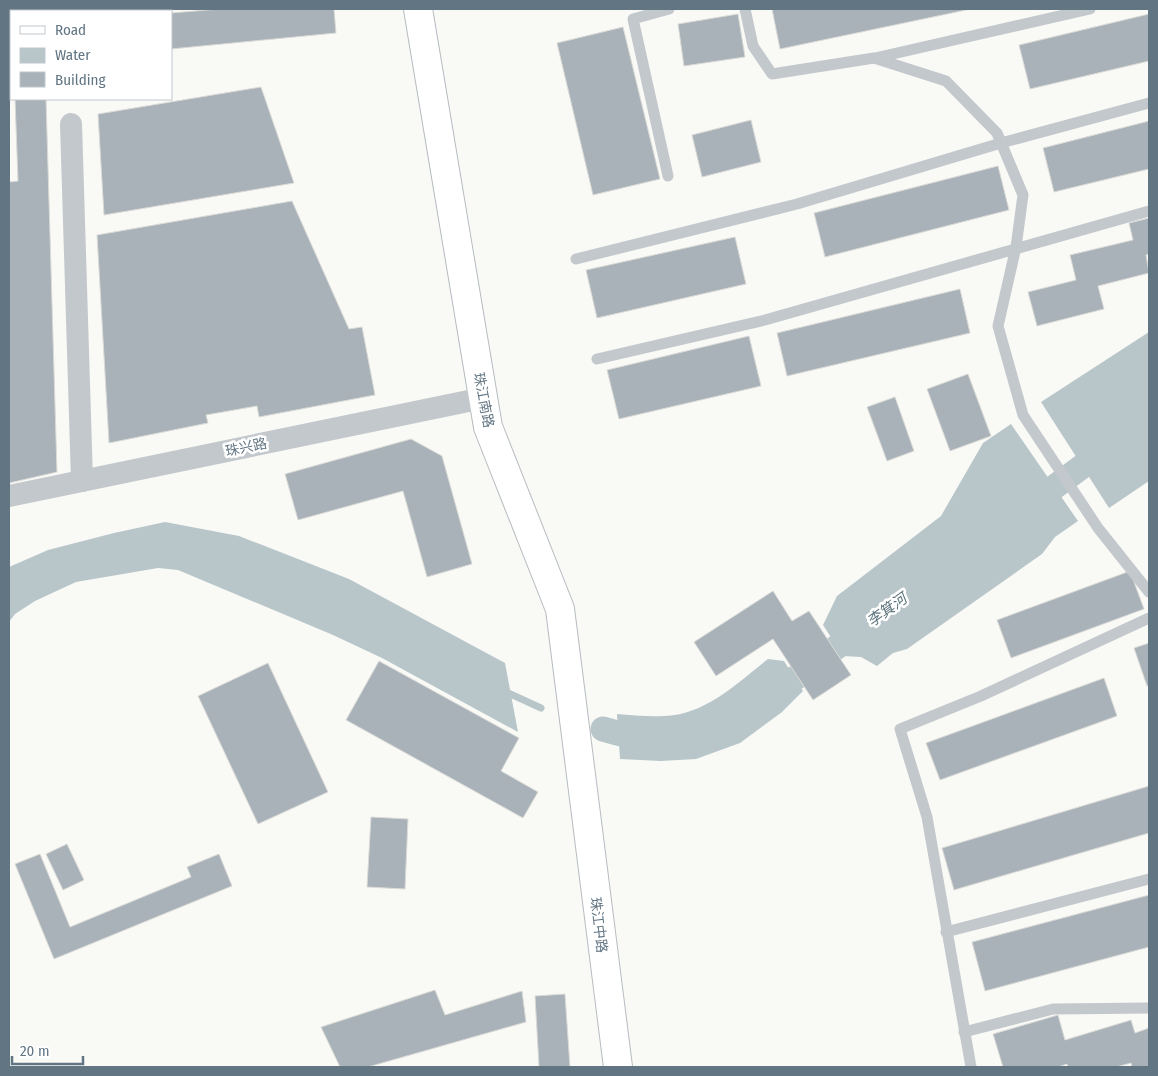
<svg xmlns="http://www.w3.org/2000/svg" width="1158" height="1076" font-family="'Fira Sans Condensed','Noto Sans SC',sans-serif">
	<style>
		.water { fill: #b8c6ca }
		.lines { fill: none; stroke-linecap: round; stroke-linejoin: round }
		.stream { stroke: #b8c6ca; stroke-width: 7 }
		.canal { stroke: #b8c6ca; stroke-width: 25 }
		.building { fill: #a8b2b8; stroke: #dbdbd8 }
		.secondary-casing { stroke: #b6bcc1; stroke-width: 30 }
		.lane { stroke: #c3c8cc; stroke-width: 11 }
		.street { stroke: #c3c8cc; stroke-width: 22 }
		.secondary { stroke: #fff; stroke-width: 28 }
		.labels { text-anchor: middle; stroke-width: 5; stroke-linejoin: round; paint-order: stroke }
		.street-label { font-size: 14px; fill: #627583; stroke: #fff }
		.water-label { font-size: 15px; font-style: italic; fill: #5d757d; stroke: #fff }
	</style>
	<rect width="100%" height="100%" fill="#f9f9f6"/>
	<g class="water">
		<path d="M1149 332V481L1109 508 1041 402Z"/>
		<path d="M1011 424 1078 521 1055 537 1042 554 907 649 893 653 877 666 861 657 843 656 823 625 837 596 941 516 983 443Z"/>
		<path d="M165 522 239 536 349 579 505 663 518 732 382 658 333 635 178 570 158 568 76 582 35 601 15 614 9 622V567L48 550 114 533Z"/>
		<path d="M768 659 784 661 803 691 782 712 740 743 696 759 661 761 620 759 617 714C632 715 648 717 664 716 705 715 737 683 768 659Z"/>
	</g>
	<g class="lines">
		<path class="stream" d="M504 691 541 708"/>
		<g class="canal">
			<path d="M1026 508 1149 417"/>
			<path d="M767 699 865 626"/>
			<path d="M603 729C619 734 635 738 652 738"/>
		</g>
	</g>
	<g class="building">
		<path d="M219 9H334L336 33 171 49V13Z"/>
		<path d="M772 9H971L780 49Z"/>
		<path d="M738 14 745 57 684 66 678 24Z"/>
		<path d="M1149 14V61L1030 89 1019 45Z"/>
		<path d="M623 27 660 179 593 195 557 43Z"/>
		<path d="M261 87 294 183 104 215 98 114Z"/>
		<path d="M15 99H46L57 472 9 483V182L18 181Z"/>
		<path d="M751 120 761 162 702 177 692 135Z"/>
		<path d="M1149 121V169L1054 192 1043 148Z"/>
		<path d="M998 166 1009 210 825 257 814 213Z"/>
		<path d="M292 201 349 329 362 327 375 395 259 417 257 406 206 415 208 423 109 443 97 235Z"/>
		<path d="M1149 218V254L1146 255 1149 273 1098 286 1104 309 1037 326 1028 292 1076 280 1070 255 1133 240 1129 223Z"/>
		<path d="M735 237 746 284 597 318 586 270Z"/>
		<path d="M960 289 970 333 787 376 777 333Z"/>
		<path d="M749 336 761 386 619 419 607 370Z"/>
		<path d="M968 374 991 436 950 451 927 389Z"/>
		<path d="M895 397 914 451 887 461 867 407Z"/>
		<path d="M411 439 442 456 472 564 427 577 403 491 298 520 285 474Z"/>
		<path d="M1130 571 1144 609 1011 658 997 620Z"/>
		<path d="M773 591 792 621 809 611 851 675 813 700 773 639 716 676 694 642Z"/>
		<path d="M1149 643V685L1147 686 1134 648Z"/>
		<path d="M379 661 519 738 501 771 538 792 523 818 346 720Z"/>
		<path d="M268 663 328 792 258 824 198 696Z"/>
		<path d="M1104 678 1117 716 940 780 926 743Z"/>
		<path d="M1149 786V833L954 890 942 848Z"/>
		<path d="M371 817 408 819 405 889 367 887Z"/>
		<path d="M67 844 84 880 63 890 46 854Z"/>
		<path d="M40 854 70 927 191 877 187 867 219 854 232 886 54 959 15 864Z"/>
		<path d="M1149 895V947L985 991 972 942Z"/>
		<path d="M435 990 445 1015 522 991 526 1022 368 1067H340L321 1027Z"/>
		<path d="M565 994 570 1067H539L535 996Z"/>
		<path d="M1058 1015 1065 1040 1131 1020 1135 1033 1149 1028V1067H1132L1131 1063 1116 1067H1068L1067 1064 1058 1067H1003L993 1034Z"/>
	</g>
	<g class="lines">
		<g class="secondary-casing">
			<path id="secondary" d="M418 9 488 427 560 609 618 1067"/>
		</g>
		<g class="lane">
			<path d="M745 9 753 46 772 74 874 58 946 81 997 133 1023 195 1016 247 998 326 1023 415 1098 528 1149 592"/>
			<path d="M875 58 1090 9"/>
			<path d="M668 176 633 19 669 9"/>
			<path d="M576 259 797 204 1001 143 1149 103"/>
			<path d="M597 359 765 320 1149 211"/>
			<path d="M946 932 1149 879"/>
			<path d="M964 1032 1053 1009 1149 1008"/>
			<path d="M971 1067 927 817 900 729 981 696 1149 618"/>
		</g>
		<g class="street">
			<path d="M71 124 82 481"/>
			<path d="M9 496 483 398"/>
		</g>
		<use href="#secondary" class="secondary"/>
	</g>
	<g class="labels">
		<g class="street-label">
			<text transform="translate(484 400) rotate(79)" y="5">珠江南路</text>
			<text transform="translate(246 447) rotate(-12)" y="5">珠兴路</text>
			<text transform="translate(599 925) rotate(83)" y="5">珠江中路</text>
		</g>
		<g class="water-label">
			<text transform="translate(887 610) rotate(-36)" y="5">李箕河</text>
		</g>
	</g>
	<rect width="1158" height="1076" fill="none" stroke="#627583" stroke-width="20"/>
	<rect x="10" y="10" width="162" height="90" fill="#ffffff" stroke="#c0c8cd"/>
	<rect x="20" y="26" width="25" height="8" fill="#ffffff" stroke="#c0c8cd"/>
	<text x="55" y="35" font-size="15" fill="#627583">Road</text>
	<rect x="20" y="48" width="25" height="15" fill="#b8c6ca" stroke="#c0c8cd"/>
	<text x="55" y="60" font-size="15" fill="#627583">Water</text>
	<rect x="20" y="72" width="25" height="15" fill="#a8b2b8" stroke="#c0c8cd"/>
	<text x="55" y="85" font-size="15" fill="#627583">Building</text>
	<path d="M12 1056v8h71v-8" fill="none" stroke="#627583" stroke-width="2.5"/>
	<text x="20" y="1056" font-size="15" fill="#627583" stroke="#ffffff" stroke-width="4" paint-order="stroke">20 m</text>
</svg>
